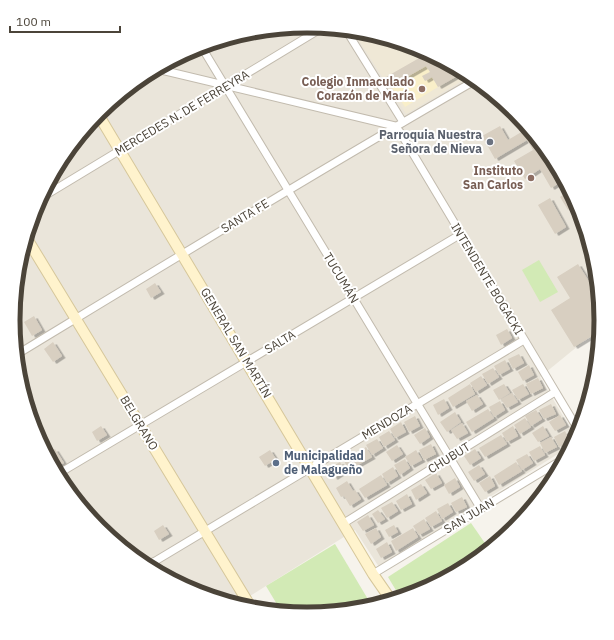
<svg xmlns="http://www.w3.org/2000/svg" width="614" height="640" font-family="'IBM Plex Sans',sans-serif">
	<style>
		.residential { fill: #eae5da }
		.education { fill: #efe8d6 }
		.green { fill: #d2eab5 }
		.sand { fill: #f9efc9 }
		.building { fill: #d8cfc1; filter: url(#shadow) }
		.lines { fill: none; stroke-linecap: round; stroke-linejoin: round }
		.minor-casing { stroke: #c2bbae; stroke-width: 9 }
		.secondary-casing { stroke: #d6c79b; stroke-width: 12 }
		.minor { stroke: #fff; stroke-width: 7 }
		.secondary { stroke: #fff3cd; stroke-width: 10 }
		.education-dot { fill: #8d6e63; stroke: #fff; stroke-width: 1.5 }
		.worship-dot { fill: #6b7280; stroke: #fff; stroke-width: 1.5 }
		.service-dot { fill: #5c6f8a; stroke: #fff; stroke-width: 1.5 }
		.labels { text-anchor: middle; stroke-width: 4; stroke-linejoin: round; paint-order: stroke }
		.education-label { font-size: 12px; font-weight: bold; fill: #785e54; stroke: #fff; text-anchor: end }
		.street-label { font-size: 12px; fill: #4b4439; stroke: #fff }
		.worship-label { font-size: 12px; font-weight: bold; fill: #5b616d; stroke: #fff; text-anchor: end }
		.service-label { font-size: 12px; font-weight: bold; fill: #4e5e75; stroke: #fff; text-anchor: start }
		.rim { fill: none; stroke: #4b4439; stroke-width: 5 }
	</style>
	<defs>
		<filter id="shadow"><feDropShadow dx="3.5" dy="2" stdDeviation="0" flood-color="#0004"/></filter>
	</defs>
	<rect width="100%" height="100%" fill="#f6f3ec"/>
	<path class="residential" d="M307 26 365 32 420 48 471 76 515 112 552 157 579 208 595 263 601 320 600 328 540 377 576 438 572 445 379 567 355 530 239 603 240 605 194 592 143 564 99 528 62 483 35 432 19 377 13 320 19 262 35 207 63 156 99 112 144 75 195 48 250 32Z"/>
	<path class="education" d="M352 30 365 32 420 48 471 76 406 114Z"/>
	<g class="green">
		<path d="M539 260 558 292 540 302 522 270Z"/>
		<path d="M471 523 489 549C463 570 433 588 400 597L388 577Z"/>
		<path d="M335 544 372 606 364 608 307 614 281 611 266 586Z"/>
	</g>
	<path class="sand" d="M426 66 430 72 423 76 425 81 432 77 438 87 405 107 391 86Z"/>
	<g class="building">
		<path d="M428 53 440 60 444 66 448 64 464 72 438 87 432 77 425 81 422 76 430 72 426 66 391 86 386 77Z"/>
		<path d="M515 112 531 134H532L552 157 564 180 551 188 540 169 525 179 514 161 533 150 527 140 495 159 482 136 500 126 508 140 523 131 513 113Z"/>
		<path d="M567 192 575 205 568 210 560 197Z"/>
		<path d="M550 198 566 227 555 234 538 205Z"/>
		<path d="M578 264 588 280 598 286 601 320 600 331 574 347 551 310 570 298 557 277Z"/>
		<path d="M155 283 161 292 151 298 146 289Z"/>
		<path d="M34 316 42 330 32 336 24 322Z"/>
		<path d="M507 329 512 338 501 345 496 335Z"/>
		<path d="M53 342 62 356 53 362 44 349Z"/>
		<path d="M519 354 524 363 513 369 508 359Z"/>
		<path d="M505 360 510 369 499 375 494 366Z"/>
		<path d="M529 365 534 375 523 381 518 372Z"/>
		<path d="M493 368 499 377 488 384 482 374Z"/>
		<path d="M481 376 487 385 476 392 470 383Z"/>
		<path d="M538 378 543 388 531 394 526 384Z"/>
		<path d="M470 384 475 394 453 407 448 398Z"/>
		<path d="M504 384 510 393 499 400 493 390Z"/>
		<path d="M523 384 529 394 518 400 512 390Z"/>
		<path d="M512 393 518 402 507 408 501 399Z"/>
		<path d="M477 395 483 404 472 411 466 401Z"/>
		<path d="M444 399 449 408 438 415 433 405Z"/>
		<path d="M500 401 505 410 494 417 489 407Z"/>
		<path d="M551 404 556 414 544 419 539 410Z"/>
		<path d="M488 409 494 418 472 432 466 422Z"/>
		<path d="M536 410 542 419 531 426 525 416Z"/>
		<path d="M455 412 461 422 447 432 440 422Z"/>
		<path d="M560 415 566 425 555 431 549 422Z"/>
		<path d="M415 416 420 426 409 432 404 422Z"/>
		<path d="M525 418 531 427 520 434 514 425Z"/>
		<path d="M401 422 406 432 395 438 390 429Z"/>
		<path d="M462 423 468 433 457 439 451 430Z"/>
		<path d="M101 426 107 435 97 441 92 432Z"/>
		<path d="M513 426 518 436 507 442 502 433Z"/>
		<path d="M543 426 549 436 538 442 532 433Z"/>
		<path d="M425 428 430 437 420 444 414 435Z"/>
		<path d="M389 431 395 440 384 447 379 437Z"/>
		<path d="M565 431 570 441 559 447 554 437Z"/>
		<path d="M501 435 507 444 485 457 479 448Z"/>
		<path d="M551 437 557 447 545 453 540 443Z"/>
		<path d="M377 439 383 448 372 455 366 445Z"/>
		<path d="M431 444 436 454 424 460 419 450Z"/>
		<path d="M397 445 403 454 392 461 386 452Z"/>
		<path d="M540 446 545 455 534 461 529 452Z"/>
		<path d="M366 447 372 457 349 470 344 461Z"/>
		<path d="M55 449 64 463 54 468 47 454Z"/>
		<path d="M475 449 481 458 470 465 464 456Z"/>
		<path d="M270 450 276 459 265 466 259 457Z"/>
		<path d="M416 450 422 460 411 466 405 457Z"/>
		<path d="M527 454 533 463 522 470 516 460Z"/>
		<path d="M405 459 410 468 400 475 394 465Z"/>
		<path d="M340 462 345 471 334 478 329 468Z"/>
		<path d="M516 462 522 471 499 485 494 476Z"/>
		<path d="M479 465 485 474 474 481 468 472Z"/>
		<path d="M393 467 398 476 387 483 382 474Z"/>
		<path d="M436 473 442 483 431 489 425 480Z"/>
		<path d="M381 475 387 485 365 498 359 489Z"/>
		<path d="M490 476 495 486 485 492 479 483Z"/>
		<path d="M455 478 460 487 449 494 444 485Z"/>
		<path d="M347 481 353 491 355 490 361 499 350 506 344 496 341 497 336 488Z"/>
		<path d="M421 484 427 493 416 500 411 490Z"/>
		<path d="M407 494 412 504 401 510 396 501Z"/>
		<path d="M462 497 467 507 456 512 451 503Z"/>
		<path d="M392 502 398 511 387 518 381 508Z"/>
		<path d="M448 503 453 512 442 519 437 509Z"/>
		<path d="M378 510 385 519 378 523 372 514Z"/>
		<path d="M436 511 442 521 431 527 425 518Z"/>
		<path d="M368 515 374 525 363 531 357 522Z"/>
		<path d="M424 519 430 529 419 535 413 526Z"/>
		<path d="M163 525 169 534 159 540 154 531Z"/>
		<path d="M394 525 398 532 389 537 385 530Z"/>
		<path d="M376 528 381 537 371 544 365 534Z"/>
		<path d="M413 528 418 537 396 551 391 541Z"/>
		<path d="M387 542 392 552 381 558 376 549Z"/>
		<path d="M190 582 195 591H194L183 586Z"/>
	</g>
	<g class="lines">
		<g class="minor-casing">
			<g id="minor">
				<path d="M346 30 403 122"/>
				<path d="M201 46 481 509"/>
				<path d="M157 69 395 126 400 132 579 431"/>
				<path d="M41 198 322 28"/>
				<path d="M16 355C169 262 321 169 476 80"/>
				<path d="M58 474 461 234"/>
				<path d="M344 523 555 392"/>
				<path d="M153 562 159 573"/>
				<path d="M147 566 524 340"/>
				<path d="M373 574 565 458"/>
			</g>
		</g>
		<g class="secondary-casing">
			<g id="secondary">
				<path d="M98 114 373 574 391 600"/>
				<path d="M26 237 252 609"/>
			</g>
		</g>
		<use href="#minor" class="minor"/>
		<use href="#secondary" class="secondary"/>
	</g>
	<g class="education-dot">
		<circle cx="422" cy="89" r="4"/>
		<circle cx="531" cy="178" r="4"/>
	</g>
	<circle class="worship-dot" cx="490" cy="142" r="4"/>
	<circle class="service-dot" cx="276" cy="463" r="4"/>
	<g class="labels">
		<g class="education-label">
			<text x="414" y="86">Colegio Inmaculado<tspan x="414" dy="14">Corazón de María</tspan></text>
			<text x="523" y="175">Instituto<tspan x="523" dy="14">San Carlos</tspan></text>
		</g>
		<g class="street-label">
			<text transform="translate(182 113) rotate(-31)" y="4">MERCEDES N. DE FERREYRA</text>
			<text transform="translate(245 216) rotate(-31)" y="4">SANTA FE</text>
			<text transform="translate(341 278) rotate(59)" y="4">TUCUMÁN</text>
			<text transform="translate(487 279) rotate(59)" y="4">INTENDENTE BOGACKI</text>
			<text transform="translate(280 342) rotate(-31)" y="4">SALTA</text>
			<text transform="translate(236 343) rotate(59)" y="4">GENERAL SAN MARTÍN</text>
			<text transform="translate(387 422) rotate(-31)" y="4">MENDOZA</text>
			<text transform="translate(139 423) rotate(59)" y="4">BELGRANO</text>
			<text transform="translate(449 458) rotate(-32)" y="4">CHUBUT</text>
			<text transform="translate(469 516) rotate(-31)" y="4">SAN JUAN</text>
		</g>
		<g class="worship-label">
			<text x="482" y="139">Parroquia Nuestra<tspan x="482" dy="14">Señora de Nieva</tspan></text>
		</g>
		<g class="service-label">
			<text x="284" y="460">Municipalidad<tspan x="284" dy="14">de Malagueño</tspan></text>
		</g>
	</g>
	<path d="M0 0H614V640H0ZM20 320a287 287 0 1 1 574 0a287 287 0 1 1-574 0Z" fill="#fff" fill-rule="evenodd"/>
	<path class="rim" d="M20 320a287 287 0 1 1 574 0a287 287 0 1 1-574 0Z"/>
	<path d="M10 26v6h110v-6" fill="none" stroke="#4b4439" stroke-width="2"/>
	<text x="16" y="26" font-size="12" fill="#4b4439" stroke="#ffffff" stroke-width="3" paint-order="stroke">100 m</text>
</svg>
